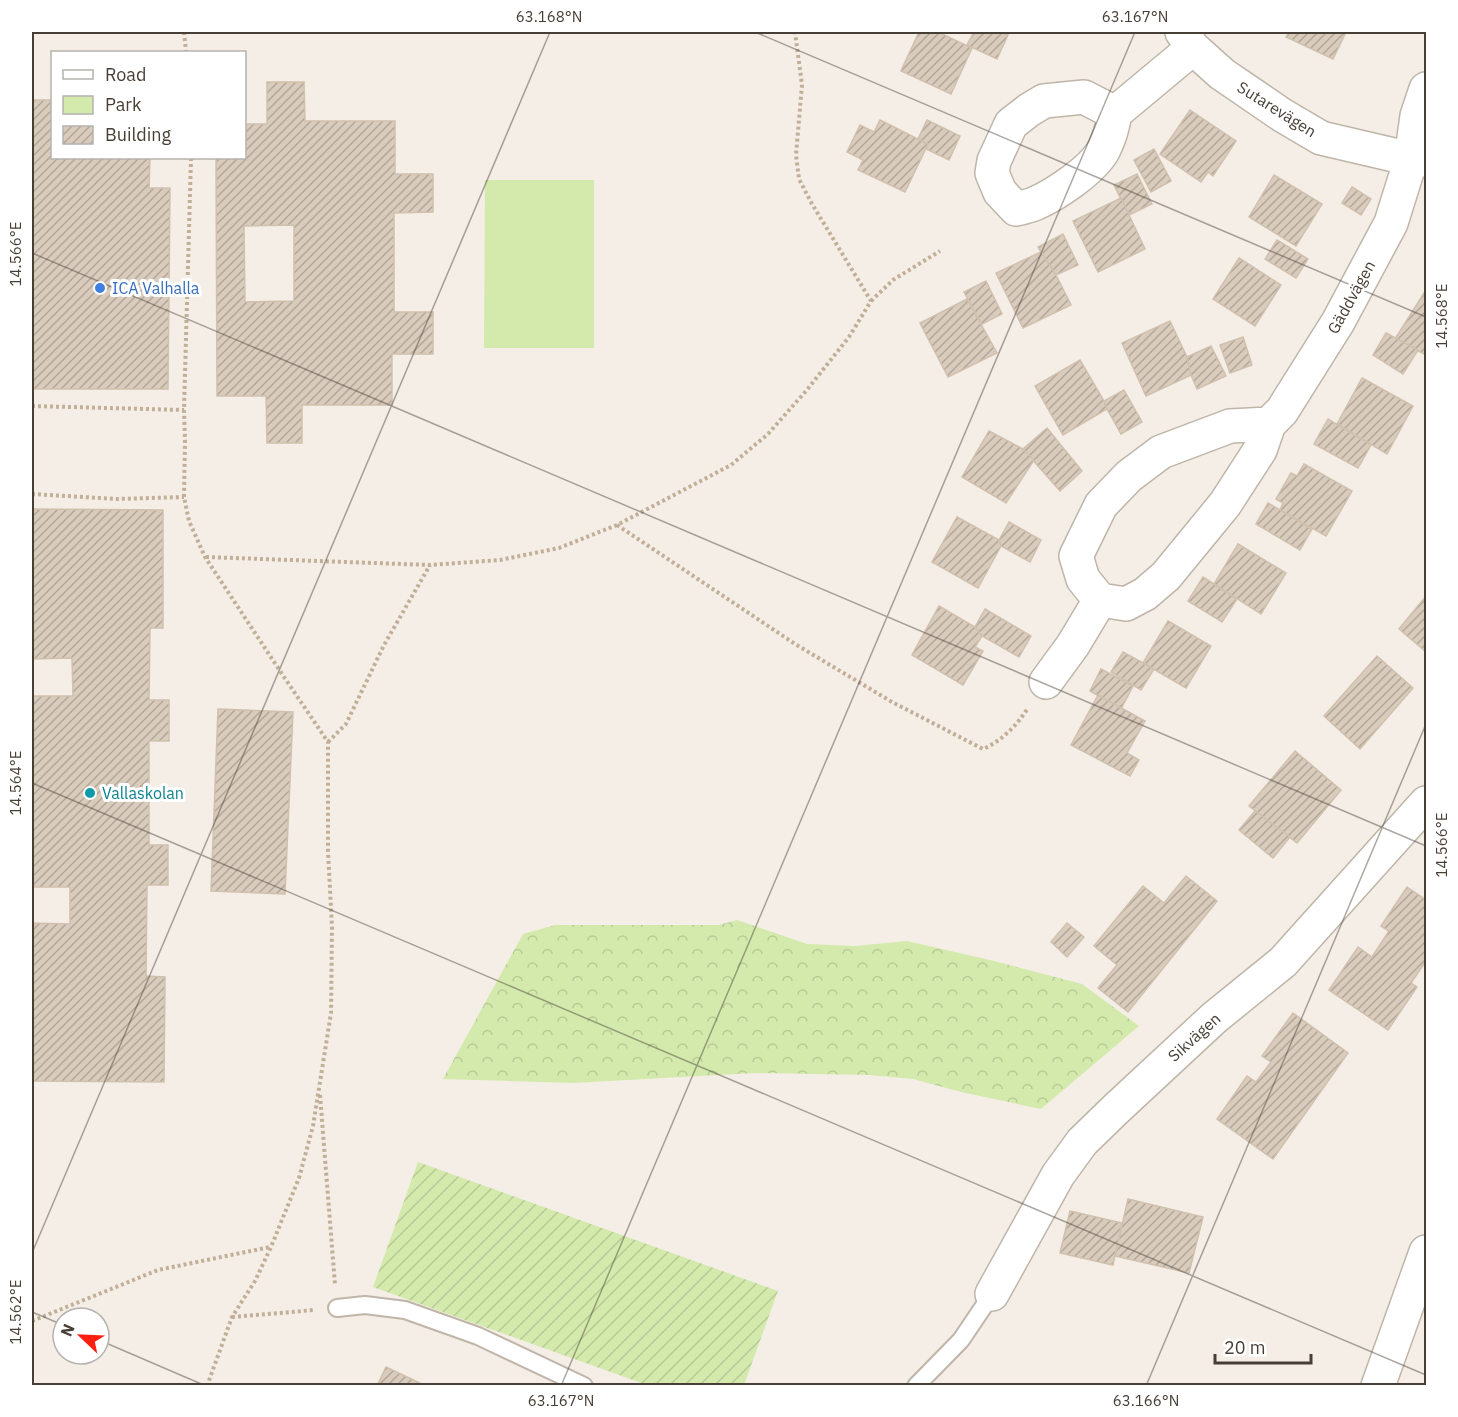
<svg xmlns="http://www.w3.org/2000/svg" width="1458" height="1417" font-family="'IBM Plex Sans',sans-serif">
	<style>
		.green { fill: #d4eaac }
		.forest { fill: url(#forest-crowns) }
		.garden { fill: url(#garden-furrows) }
		.building { fill: url(#building-hatch); stroke: #d1c0ad; stroke-width: 1.5; fill-rule: evenodd }
		.lines { fill: none; stroke-linecap: round; stroke-linejoin: round }
		.lane-casing { stroke: #bfb5a8; stroke-width: 20 }
		.street-casing { stroke: #bfb5a8; stroke-width: 36 }
		.path { stroke: #c2af98; stroke-width: 4; stroke-dasharray: 3 3; stroke-linecap: butt }
		.lane { stroke: #fff; stroke-width: 16 }
		.street { stroke: #fff; stroke-width: 33 }
		.ticks { fill: none; stroke: #473e35; stroke-width: 1.5; stroke-opacity: 0.45 }
		.shop-dot { fill: #3f7fe0; stroke: #fff; stroke-width: 2 }
		.culture-dot { fill: #0f9aa8; stroke: #fff; stroke-width: 2 }
		.labels { text-anchor: middle; stroke-width: 6; stroke-linejoin: round; paint-order: stroke }
		.street-label { font-size: 16px; fill: #473e35; stroke: #fff }
		.shop-label { font-size: 16px; fill: #366cbe; stroke: #fff; text-anchor: start }
		.culture-label { font-size: 16px; fill: #0d838f; stroke: #fff; text-anchor: start }
		.neatline { fill: none; stroke: #473e35; stroke-width: 2 }
		.ticks-label { font-size: 15px; text-anchor: middle; fill: #473e35 }
	</style>
	<defs>
		<pattern id="forest-crowns" width="20" height="18" patternUnits="userSpaceOnUse" patternTransform="scale(1.5)"><rect width="20" height="18" fill="#d4eaac"/><path d="M2 6a3 3 0 1 1 6 0M12 15a3 3 0 1 1 6 0" fill="none" stroke="#b7ca95"/></pattern>
		<pattern id="garden-furrows" width="10" height="10" patternUnits="userSpaceOnUse" patternTransform="scale(1.5)"><rect width="10" height="10" fill="#d4eaac"/><path d="M-1 1l2-2M0 10L10 0M9 11l2-2" fill="none" stroke="#b7ca95"/></pattern>
		<pattern id="building-hatch" width="6" height="6" patternUnits="userSpaceOnUse" patternTransform="scale(1.5)"><rect width="6" height="6" fill="#d9ccbd"/><path d="M-1 1l2-2M0 6l6-6M5 7l2-2" fill="none" stroke="#b2a79a"/></pattern>
	</defs>
	<rect width="100%" height="100%" fill="#f4eee6"/>
	<path class="green" d="M485 180H594V348H484Z"/>
	<path class="forest" d="M737 920 807 944 855 946 907 941 994 961 1082 984 1139 1026 1041 1109 961 1092 913 1079 869 1075 756 1073 573 1083 443 1079 523 934 555 925H719Z"/>
	<path class="garden" d="M418 1162 778 1291 744 1385H647L373 1287Z"/>
	<g class="building">
		<path d="M919 32H938L972 48 951 94 901 71Z"/>
		<path d="M974 32H1000L1008 35 997 59 967 45Z"/>
		<path d="M1289 32H1346L1333 59 1286 37Z"/>
		<path d="M267 82H304L305 121H395V174H433V212L394 213V312H433V354H392V405H302V443H267L266 396H217L216 158H244V124H267ZM294 225V301L245 302 244 226Z"/>
		<path d="M32 100H52V158H150L149 188H170L168 389H32Z"/>
		<path d="M1190 110 1236 141 1213 176 1208 172 1201 182 1160 154Z"/>
		<path d="M880 120 928 144 905 192 858 170 863 160 847 152 860 125 874 132Z"/>
		<path d="M927 120 960 136 949 160 926 149 928 144 918 139Z"/>
		<path d="M1154 149 1171 181 1151 192 1134 160Z"/>
		<path d="M1137 174 1152 204 1129 215 1114 185Z"/>
		<path d="M1274 175 1322 204 1296 246 1249 217Z"/>
		<path d="M1352 187 1371 199 1361 215 1342 203Z"/>
		<path d="M1121 198 1145 249 1098 272 1073 221Z"/>
		<path d="M1063 234 1078 265 1056 275 1038 247Z"/>
		<path d="M1277 240 1308 259 1296 278 1265 259Z"/>
		<path d="M1041 252 1056 275 1071 305 1023 328 996 273Z"/>
		<path d="M1239 258 1281 285 1255 326 1213 299Z"/>
		<path d="M986 281 1002 314 982 324 964 292Z"/>
		<path d="M1424 293 1426 294V355L1395 339Z"/>
		<path d="M967 299 997 353 948 377 920 323Z"/>
		<path d="M1170 321 1187 357 1191 375 1146 396 1122 343Z"/>
		<path d="M1386 333 1418 350 1403 374 1373 355Z"/>
		<path d="M1243 337 1252 365 1230 373 1220 345Z"/>
		<path d="M1211 346 1226 376 1197 389 1191 375 1187 357Z"/>
		<path d="M1080 360 1104 401 1107 409 1063 435 1035 386Z"/>
		<path d="M1362 378 1413 406 1387 454 1337 424Z"/>
		<path d="M1124 390 1142 422 1121 434 1107 409 1104 401Z"/>
		<path d="M1328 419 1371 445 1358 468 1314 444Z"/>
		<path d="M1047 428 1082 471 1060 491 1023 449Z"/>
		<path d="M989 431 1023 449 1034 460 1006 503 962 477Z"/>
		<path d="M1304 464 1352 491 1326 536 1280 510 1283 503 1276 499 1291 473 1297 476Z"/>
		<path d="M1268 503 1312 529 1300 550 1256 524Z"/>
		<path d="M32 509 163 510V628H150L149 700H169V741H149V845H168V885H147L146 976 165 977 164 1082 32 1081V923L70 924V887H32V696H73L72 658 32 659Z"/>
		<path d="M957 517 999 540 1001 546 978 588 932 562Z"/>
		<path d="M1009 522 1041 540 1030 562 1001 546 999 540Z"/>
		<path d="M1238 544 1286 573 1261 614 1214 584Z"/>
		<path d="M1203 577 1237 599 1222 622 1188 601Z"/>
		<path d="M1426 596V649L1425 651 1399 629Z"/>
		<path d="M939 606 975 627 982 636 975 647 983 651 963 685 912 655Z"/>
		<path d="M985 609 1031 636 1019 657 982 636 975 627Z"/>
		<path d="M1168 621 1211 646 1186 688 1143 663Z"/>
		<path d="M1123 652 1154 669 1141 690 1111 672Z"/>
		<path d="M1377 656 1413 688 1360 749 1324 716Z"/>
		<path d="M1101 669 1133 686 1121 709 1090 691Z"/>
		<path d="M1098 695 1145 721 1127 753 1139 760 1130 776 1071 745Z"/>
		<path d="M218 709 293 712 285 894 211 891Z"/>
		<path d="M1295 751 1341 790 1297 843 1249 806Z"/>
		<path d="M1255 811 1290 837 1273 858 1239 830Z"/>
		<path d="M1186 876 1217 901 1128 1012 1098 988 1117 965 1094 946 1143 886 1164 903Z"/>
		<path d="M1407 887 1426 900V961L1411 983 1417 987 1388 1030 1329 990 1358 947 1372 957 1389 931 1381 926Z"/>
		<path d="M1067 923 1084 937 1067 957 1051 942Z"/>
		<path d="M1293 1013 1348 1053 1273 1159 1217 1119 1247 1076 1256 1082 1271 1062 1262 1056Z"/>
		<path d="M1128 1199 1203 1217 1189 1273 1115 1256Z"/>
		<path d="M1070 1211 1122 1223 1113 1265 1060 1253Z"/>
		<path d="M386 1367 426 1386H377Z"/>
	</g>
	<g class="lines">
		<g class="lane-casing">
			<g id="lane">
				<path d="M337 1308 365 1305 405 1310 478 1336 584 1386"/>
				<path d="M916 1386 961 1340 992 1294"/>
			</g>
		</g>
		<g class="street-casing">
			<g id="street">
				<path d="M1182 32 1193 48 1222 74 1282 115 1321 138 1411 159 1426 160"/>
				<path d="M1115 113 1084 97 1044 101 1029 110 1011 124 994 161 992 173 1000 192 1016 209C1022 208 1028 206 1034 204 1055 195 1093 170 1104 149 1110 137 1113 126 1115 113L1193 48"/>
				<path d="M1269 424 1230 426 1161 452 1129 476 1101 505 1076 556 1083 579 1100 600 1126 604 1145 594 1166 576 1225 504 1260 450 1269 424 1282 411 1338 322 1391 223 1411 159 1417 116 1426 89"/>
				<path d="M1046 682 1073 645 1100 600"/>
				<path d="M992 1294 1058 1175 1082 1142 1116 1109 1214 1018 1283 962 1426 803"/>
				<path d="M1378 1386 1426 1252"/>
			</g>
		</g>
		<g class="path">
			<path d="M184 32 186 52"/>
			<path d="M191 158 184 410 185 440 184 497 189 521 205 557 284 677 328 742V851L332 928 331 1013 313 1126 299 1178 271 1247 255 1281 232 1317 207 1386"/>
			<path d="M871 301 893 280 940 251"/>
			<path d="M32 406 184 410"/>
			<path d="M32 494 117 499 184 497"/>
			<path d="M617 525 795 644 892 702 983 749C1002 741 1017 725 1028 708"/>
			<path d="M206 557 430 565 500 560 559 548 617 525 731 465 768 434 806 391 849 337 871 301 812 204 799 179 796 155 802 85 795 32"/>
			<path d="M328 742 346 724 384 645 430 565"/>
			<path d="M320 1095 335 1285"/>
			<path d="M232 1317 314 1310"/>
			<path d="M32 1321 158 1270 270 1247"/>
		</g>
		<use href="#lane" class="lane"/>
		<use href="#street" class="street"/>
	</g>
	<path class="ticks" d="M755 32 1426 317M32 253 1426 846M32 783 1426 1375M32 1253 550 32M32 1312 63 1325M99 1340 206 1386M561 1386 1135 32M1146 1386 1426 724"/>
	<circle class="shop-dot" cx="100" cy="288" r="6"/>
	<circle class="culture-dot" cx="90" cy="793" r="6"/>
	<g class="labels">
		<g class="street-label">
			<text transform="translate(1277 109) rotate(32)" y="6">Sutarevägen</text>
			<text transform="translate(1351 297) rotate(-61)" y="6">Gäddvägen</text>
			<text transform="translate(1194 1037) rotate(-42)" y="6">Sikvägen</text>
		</g>
		<g class="shop-label">
			<text x="112" y="294">ICA Valhalla</text>
		</g>
		<g class="culture-label">
			<text x="102" y="799">Vallaskolan</text>
		</g>
	</g>
	<rect width="1458" height="1417" fill="none" stroke="#ffffff" stroke-width="66"/>
	<rect x="51" y="51" width="195" height="108" fill="#ffffff" stroke="#b5b2ae" stroke-width="1.5"/>
	<rect x="63" y="70" width="30" height="9" fill="#ffffff" stroke="#b5b2ae" stroke-width="1.5"/>
	<text x="105" y="81" font-size="18" fill="#473e35">Road</text>
	<rect x="63" y="96" width="30" height="18" fill="#d4eaac" stroke="#b5b2ae" stroke-width="1.5"/>
	<text x="105" y="111" font-size="18" fill="#473e35">Park</text>
	<rect x="63" y="126" width="30" height="18" fill="url(#building-hatch)" stroke="#b5b2ae" stroke-width="1.5"/>
	<text x="105" y="141" font-size="18" fill="#473e35">Building</text>
	<g transform="translate(81 1336) rotate(293)"><circle r="28" fill="#ffffff" stroke="#b5b2ae" stroke-width="1.5"/>
	<path d="M0-4.5L10 22L0 15L-10 22Z" fill="#ff1f11"/>
	<text y="-9" font-size="16" font-weight="bold" text-anchor="middle" fill="#473e35">N</text>
	</g>
	<path d="M1215 1354v9h96v-9" fill="none" stroke="#473e35" stroke-width="3"/>
	<text x="1224" y="1354" font-size="18" fill="#473e35" stroke="#ffffff" stroke-width="4.5" paint-order="stroke">20 m</text>
	<rect x="33" y="33" width="1392" height="1351" class="neatline"/>
	<g class="ticks-label">
		<text x="549" y="22">63.168°N</text>
		<text x="1135" y="22">63.167°N</text>
		<text transform="translate(16 254) rotate(-90)" y="5">14.566°E</text>
		<text transform="translate(1442 316) rotate(-90)" y="5">14.568°E</text>
		<text transform="translate(16 783) rotate(-90)" y="5">14.564°E</text>
		<text transform="translate(1442 845) rotate(-90)" y="5">14.566°E</text>
		<text transform="translate(16 1312) rotate(-90)" y="5">14.562°E</text>
		<text x="561" y="1406">63.167°N</text>
		<text x="1146" y="1406">63.166°N</text>
	</g>
</svg>
